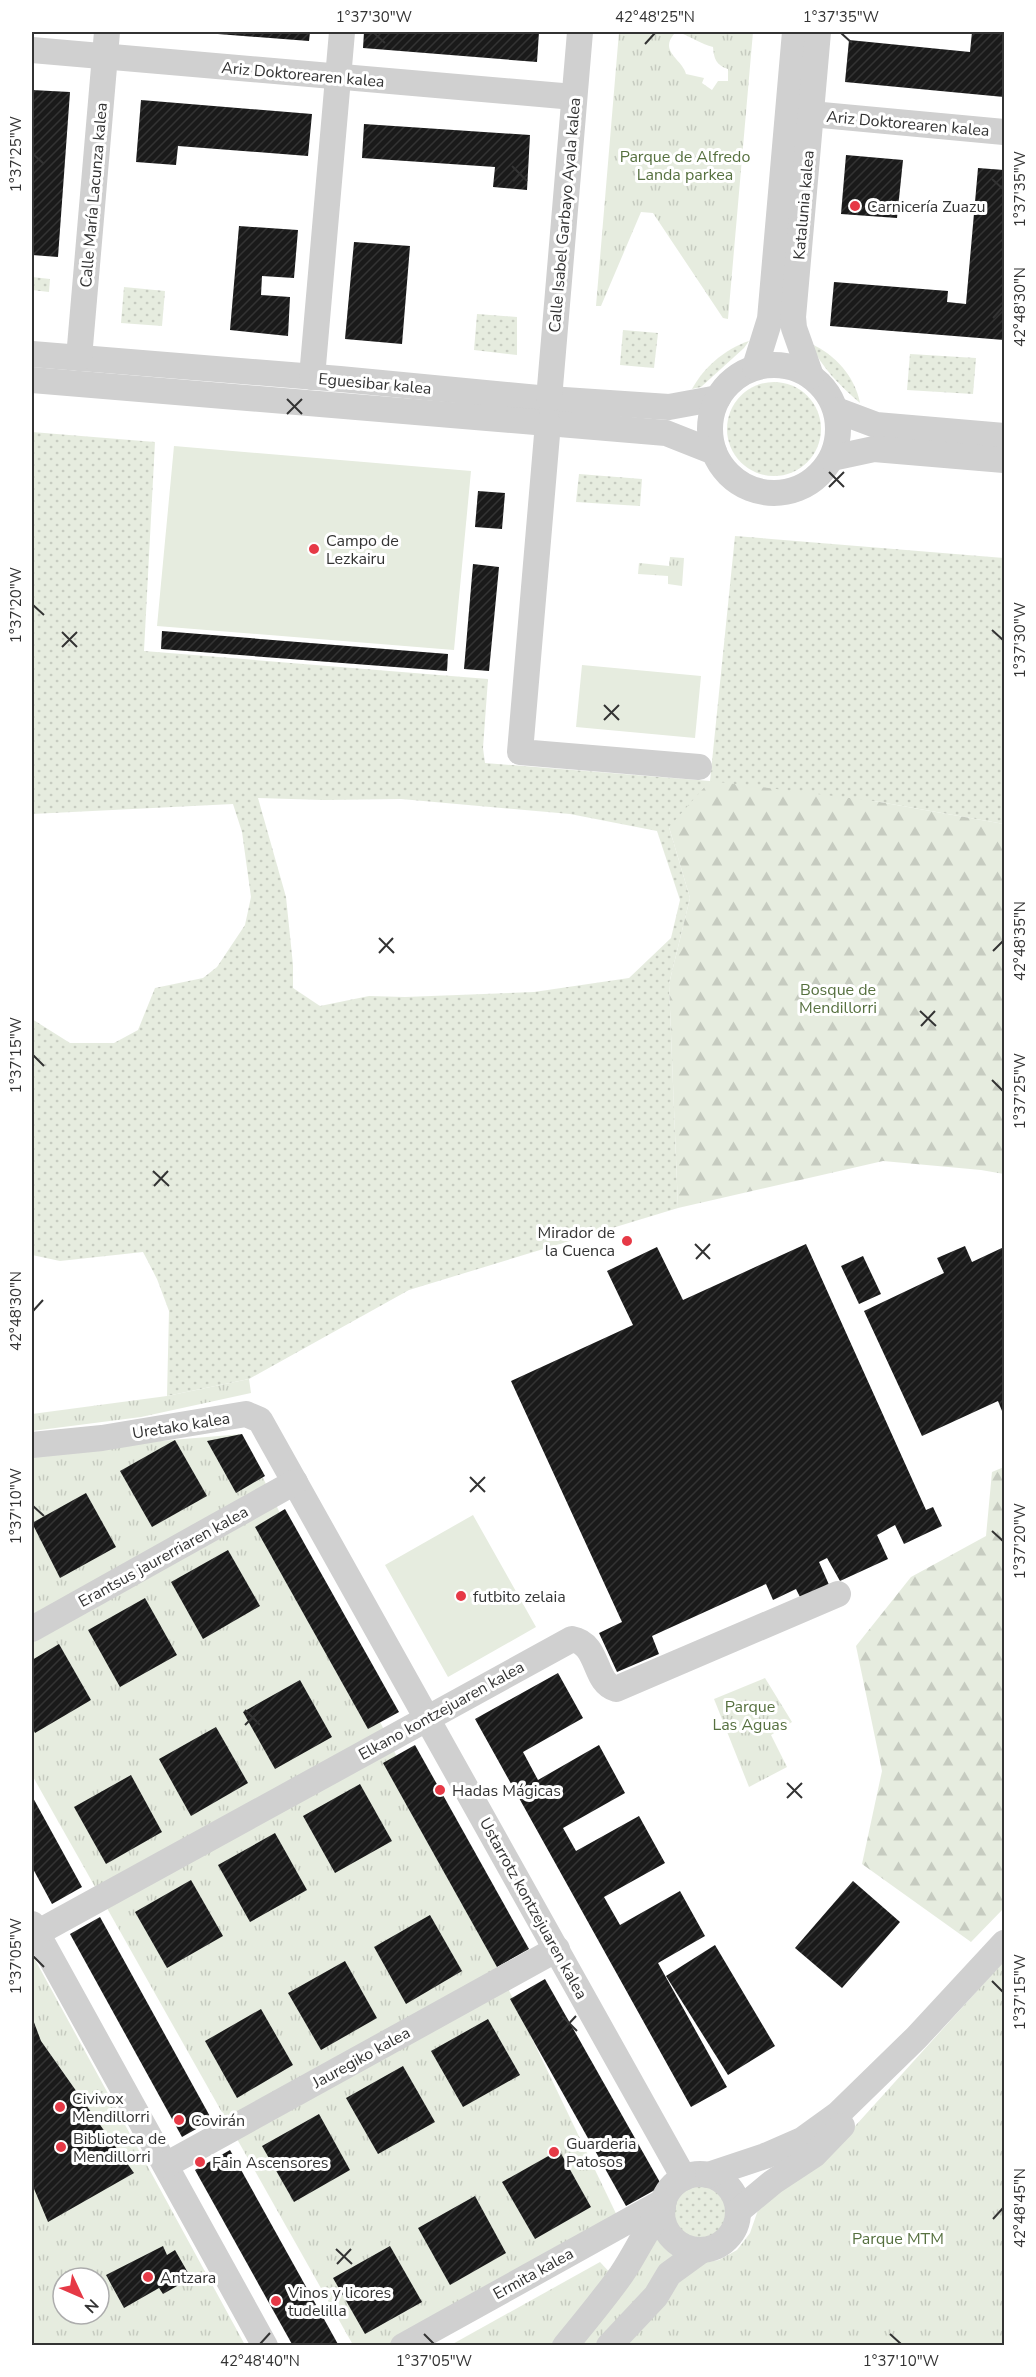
<svg xmlns="http://www.w3.org/2000/svg" width="1036" height="2377" font-family="'Nunito Sans',sans-serif">
	<style>
		.grass { fill: url(#grass-dots); fill-rule: evenodd }
		.forest { fill: url(#forest-firs) }
		.park { fill: url(#park-tufts); fill-rule: evenodd }
		.garden { fill: #e6ecdf }
		.building { fill: url(#building-hatch) }
		.lines { fill: none; stroke-linecap: round; stroke-linejoin: round }
		.minor { stroke: #d0d0d0; stroke-width: 26 }
		.ticks { fill: none; stroke: #333; stroke-width: 2 }
		.poi-dot { fill: #e63946; stroke: #fff; stroke-width: 2 }
		.labels { text-anchor: middle; stroke-width: 6; stroke-linejoin: round; paint-order: stroke }
		.street-label { font-size: 16px; fill: #333; stroke: #fff }
		.park-label { font-size: 16px; fill: #56703f; stroke: #fff }
		.poi-label { font-size: 16px; fill: #333; stroke: #fff; text-anchor: start }
		.neatline { fill: none; stroke: #333; stroke-width: 2 }
		.ticks-label { font-size: 15px; text-anchor: middle; fill: #333 }
	</style>
	<defs>
		<pattern id="grass-dots" width="8" height="8" patternUnits="userSpaceOnUse" patternTransform="scale(1.5)"><rect width="8" height="8" fill="#e6ecdf"/><path d="M2 2h.1M6 6h.1" fill="none" stroke="#c6cbc0" stroke-width="1.8" stroke-linecap="round"/></pattern>
		<pattern id="forest-firs" width="22" height="20" patternUnits="userSpaceOnUse" patternTransform="scale(1.5)"><rect width="22" height="20" fill="#e6ecdf"/><path d="M5 1l3.5 6h-7zM16 11l3.5 6h-7z" fill="#c6cbc0"/></pattern>
		<pattern id="park-tufts" width="24" height="20" patternUnits="userSpaceOnUse" patternTransform="scale(1.5)"><rect width="24" height="20" fill="#e6ecdf"/><path d="M3 7l-1-3M5 7V3M7 7l1-3M15 17l-1-3M17 17v-4M19 17l1-3" fill="none" stroke="#c6cbc0"/></pattern>
		<pattern id="building-hatch" width="6" height="6" patternUnits="userSpaceOnUse" patternTransform="scale(1.5)"><rect width="6" height="6" fill="#1a1a1a"/><path d="M-1 1l2-2M0 6l6-6M5 7l2-2" fill="none" stroke="#333"/></pattern>
	</defs>
	<rect width="100%" height="100%" fill="#fff"/>
	<g class="grass">
		<path d="M32 277 50 279 49 292 32 290Z"/>
		<path d="M124 287 165 291 162 326 121 323Z"/>
		<path d="M477 314 517 317V355L474 350Z"/>
		<path d="M623 330 658 333 654 368 620 365Z"/>
		<path d="M749 341 744 348 701 387 692 389C704 367 725 349 749 341Z"/>
		<path d="M811 344C835 354 855 377 860 403 841 387 821 367 811 344Z"/>
		<path d="M910 354 976 358 973 394 907 390Z"/>
		<circle cx="774" cy="429" r="47"/>
		<path d="M32 432 155 442 144 651 488 679 483 748 485 763 710 781 735 536 1004 558V824L874 801 669 827 690 898 669 984 678 1208 409 1290 249 1379 167 1396 169 1311 157 1279 143 1252 60 1261 32 1255V1019L70 1043H114L138 1030 155 988 203 978 217 967 245 925 251 897 242 832 233 804 32 814ZM258 798 324 800 401 799 570 814 657 831 680 900 671 938 629 978 534 992 405 997 369 996 320 1006 293 988V965L286 897Z"/>
		<path d="M579 474 642 479 640 506 576 502Z"/>
		<circle cx="701" cy="2213" r="28"/>
	</g>
	<g class="forest">
		<path d="M710 781 874 801 1004 824V1174L981 1170 883 1161 678 1208 669 984 690 898 669 827Z"/>
		<path d="M1004 1467V1908L971 1942 862 1864 882 1771 856 1646 911 1577 986 1536 992 1472Z"/>
	</g>
	<g class="park">
		<path d="M619 32H753L728 319 723 318 653 213 641 212 601 306H596ZM681 33C693 38 701 44 713 47 714 59 716 65 728 69V81H718L712 90 702 83 704 78 686 74C682 59 659 52 674 34Z"/>
		<path d="M670 557 684 558 682 586 668 584V576L638 574 639 563 669 566Z"/>
		<path d="M249 1379 251 1393 141 1417 32 1431V1414L167 1396Z"/>
		<path d="M242 1434 621 2224 403 2345H353L32 1775V1452Z"/>
		<path d="M765 1678 792 1722 771 1735 787 1767 749 1787 714 1699Z"/>
		<path d="M32 1954 245 2345H32ZM63 2278H99V2314H63Z"/>
		<path d="M1004 1961V2345L621 2346 695 2264 719 2260 737 2250 750 2233 759 2207 829 2155Z"/>
		<path d="M656 2227 674 2251 683 2256 601 2345 575 2346Z"/>
		<path d="M600 2262 613 2276 556 2345 449 2346Z"/>
	</g>
	<g class="garden">
		<path d="M174 446 471 471 454 650 157 626Z"/>
		<path d="M582 665 701 676 695 738 576 727Z"/>
		<path d="M473 1515 536 1627 448 1677 385 1565Z"/>
	</g>
	<g class="building">
		<path d="M205 32H310L309 41 205 33Z"/>
		<path d="M364 32H539L537 62 363 48Z"/>
		<path d="M972 32H1004V97L845 82 849 40 970 52Z"/>
		<path d="M32 90 70 92 58 257 32 255Z"/>
		<path d="M141 100 312 114 308 156 178 146 176 165 136 162Z"/>
		<path d="M364 124 530 135 527 190 493 187 495 167 362 158Z"/>
		<path d="M846 155 903 160 897 218 841 214Z"/>
		<path d="M978 168 1004 170V340L830 326 834 282 948 291 947 302 966 304Z"/>
		<path d="M239 226 298 230 294 278 262 276 261 295 290 297 288 336 230 330Z"/>
		<path d="M354 242 410 246 402 344 345 339Z"/>
		<path d="M478 491 505 493 502 529 475 527Z"/>
		<path d="M473 564 499 567 489 671 464 669Z"/>
		<path d="M162 631 448 654 447 671 161 649Z"/>
		<path d="M806 1244 926 1510 933 1507 942 1526 904 1544 895 1525 877 1535 888 1559 840 1581 827 1558 819 1562 830 1587 801 1599 796 1589 773 1600 766 1584 652 1636 659 1654 617 1672 599 1633 622 1622 511 1381 633 1325 607 1271 657 1247 683 1300Z"/>
		<path d="M965 1246 972 1262 1004 1247V1416L998 1401 922 1436 864 1311 944 1273 937 1258Z"/>
		<path d="M863 1256 881 1294 859 1304 841 1266Z"/>
		<path d="M242 1434 265 1476 236 1493 207 1441Z"/>
		<path d="M175 1440 207 1496 152 1527 120 1471Z"/>
		<path d="M86 1493 116 1547 60 1578 32 1523Z"/>
		<path d="M285 1509 399 1712 368 1729 255 1527Z"/>
		<path d="M228 1550 260 1606 203 1639 171 1582Z"/>
		<path d="M145 1598 177 1655 120 1687 88 1630Z"/>
		<path d="M59 1644 91 1700 35 1733 32 1727V1660Z"/>
		<path d="M558 1673 583 1718 523 1752 538 1780 599 1745 625 1793 563 1828 576 1851 639 1816 665 1863 604 1897 620 1925 680 1891 705 1936 658 1963 727 2087 691 2107 475 1719Z"/>
		<path d="M300 1680 332 1737 275 1769 243 1712Z"/>
		<path d="M216 1727 248 1783 191 1816 159 1759Z"/>
		<path d="M415 1745 529 1949 497 1967 383 1763Z"/>
		<path d="M131 1775 162 1832 106 1864 74 1807Z"/>
		<path d="M360 1784 392 1841 335 1873 303 1816Z"/>
		<path d="M32 1796 82 1887 52 1904 32 1867Z"/>
		<path d="M275 1833 307 1890 250 1922 218 1865Z"/>
		<path d="M191 1880 223 1936 167 1968 135 1912Z"/>
		<path d="M853 1881 900 1922 842 1988 795 1948Z"/>
		<path d="M430 1915 462 1971 406 2004 374 1947Z"/>
		<path d="M100 1917 212 2120 182 2137 70 1934Z"/>
		<path d="M715 1945 775 2046 728 2075 666 1976Z"/>
		<path d="M345 1961 377 2018 321 2050 288 1993Z"/>
		<path d="M545 1979 662 2186 626 2206 510 1999Z"/>
		<path d="M261 2009 293 2065 237 2098 205 2041Z"/>
		<path d="M32 2017 41 2041 134 2173 48 2222 32 2184Z"/>
		<path d="M488 2019 520 2075 463 2107 431 2051Z"/>
		<path d="M403 2066 435 2122 378 2154 346 2098Z"/>
		<path d="M319 2114 350 2170 294 2202 262 2146Z"/>
		<path d="M230 2150 339 2346H293L195 2170Z"/>
		<path d="M559 2150 591 2207 535 2239 502 2182Z"/>
		<path d="M475 2196 506 2253 450 2285 418 2228Z"/>
		<path d="M163 2246 167 2255 175 2250 191 2278 163 2294 159 2288 124 2308 106 2275Z"/>
		<path d="M390 2246 422 2302 365 2334 333 2278Z"/>
	</g>
	<g class="lines">
		<g class="minor">
			<path d="M32 50 574 97"/>
			<path d="M811 114 1004 132"/>
			<path d="M32 354 340 379 549 399 669 407 718 398"/>
			<path d="M79 358 107 32"/>
			<circle cx="774" cy="429" r="64"/>
			<path d="M755 367 770 319 795 32"/>
			<path d="M811 376 794 328 793 317 818 32"/>
			<path d="M312 377 342 32"/>
			<path d="M32 380 666 433 714 452"/>
			<path d="M549 399 580 32"/>
			<path d="M836 410 876 425 1004 436"/>
			<path d="M548 423 520 752 699 767"/>
			<path d="M832 458 874 449 1004 460"/>
			<path d="M32 1445 102 1438 246 1414 260 1420 684 2178"/>
			<path d="M32 1629 295 1482"/>
			<path d="M32 1924 265 2346"/>
			<path d="M37 1933 572 1639C600 1644 593 1683 616 1689L838 1594"/>
			<path d="M166 2165 557 1949"/>
			<circle cx="700" cy="2212" r="38"/>
			<path d="M708 2175 765 2156 802 2140 838 2114 916 2038 1004 1943"/>
			<path d="M738 2211 773 2182 814 2155 842 2126"/>
			<path d="M403 2346 664 2201"/>
			<path d="M565 2346C584 2323 603 2300 621 2275 636 2253 646 2229 663 2208"/>
			<path d="M609 2346 656 2296 669 2274 702 2250"/>
		</g>
	</g>
	<path class="ticks" d="M374 33 385 43M841 33 852 43M645 44 655 33M33 154 44 164M512 166 527 181M992 179 1003 189M513 181 527 166M993 318 1003 307M287 399 302 414M287 414 302 399M829 472 844 487M829 487 844 472M33 605 44 615M992 630 1003 640M62 632 77 647M62 647 77 632M604 705 619 720M604 720 619 705M379 938 394 953M993 951 1003 941M379 953 393 938M920 1011 936 1026M921 1026 935 1011M33 1055 44 1066M992 1080 1003 1091M153 1171 169 1186M154 1186 168 1171M695 1244 710 1259M696 1259 710 1244M33 1311 43 1300M470 1477 485 1492M470 1492 485 1477M33 1506 44 1516M992 1531 1003 1541M245 1710 260 1725M245 1725 260 1710M787 1783 802 1798M787 1798 802 1783M33 1956 44 1967M992 1981 1003 1992M562 2016 577 2031M562 2031 576 2016M993 2219 1003 2208M336 2249 352 2264M337 2264 351 2249M424 2334 434 2344M890 2334 901 2344M260 2344 270 2333"/>
	<g class="poi-dot">
		<circle cx="855" cy="206" r="6"/>
		<circle cx="314" cy="549" r="6"/>
		<circle cx="627" cy="1241" r="6"/>
		<circle cx="461" cy="1596" r="6"/>
		<circle cx="440" cy="1790" r="6"/>
		<circle cx="60" cy="2107" r="6"/>
		<circle cx="179" cy="2120" r="6"/>
		<circle cx="61" cy="2147" r="6"/>
		<circle cx="554" cy="2152" r="6"/>
		<circle cx="200" cy="2162" r="6"/>
		<circle cx="148" cy="2277" r="6"/>
		<circle cx="276" cy="2301" r="6"/>
	</g>
	<g class="labels">
		<g class="street-label">
			<text transform="translate(303 74) rotate(5)" y="6">Ariz Doktorearen kalea</text>
			<text transform="translate(908 123) rotate(5)" y="6">Ariz Doktorearen kalea</text>
			<text transform="translate(93 195) rotate(-85)" y="6">Calle María Lacunza kalea</text>
			<text transform="translate(803 205) rotate(-85)" y="6">Katalunia kalea</text>
			<text transform="translate(564 215) rotate(-85)" y="6">Calle Isabel Garbayo Ayala kalea</text>
			<text transform="translate(375 383) rotate(5)" y="6">Eguesibar kalea</text>
			<text transform="translate(181 1425) rotate(-9)" y="6">Uretako kalea</text>
			<text transform="translate(163 1556) rotate(-29)" y="6">Erantsus jaurerriaren kalea</text>
			<text transform="translate(441 1710) rotate(-29)" y="6">Elkano kontzejuaren kalea</text>
			<text transform="translate(534 1908) rotate(61)" y="6">Ustarrotz kontzejuaren kalea</text>
			<text transform="translate(361 2057) rotate(-29)" y="6">Jauregiko kalea</text>
			<text transform="translate(533 2273) rotate(-29)" y="6">Ermita kalea</text>
		</g>
		<g class="park-label">
			<text x="685" y="162">Parque de Alfredo<tspan x="685" dy="18">Landa parkea</tspan></text>
			<text x="838" y="995">Bosque de<tspan x="838" dy="18">Mendillorri</tspan></text>
			<text x="750" y="1712">Parque<tspan x="750" dy="18">Las Aguas</tspan></text>
			<text x="898" y="2244">Parque MTM</text>
		</g>
		<g class="poi-label">
			<text x="867" y="212">Carnicería Zuazu</text>
			<text x="326" y="546">Campo de<tspan x="326" dy="18">Lezkairu</tspan></text>
			<text x="615" y="1238" text-anchor="end">Mirador de<tspan x="615" dy="18">la Cuenca</tspan></text>
			<text x="473" y="1602">futbito zelaia</text>
			<text x="452" y="1796">Hadas Mágicas</text>
			<text x="72" y="2104">Civivox<tspan x="72" dy="18">Mendillorri</tspan></text>
			<text x="191" y="2126">Covirán</text>
			<text x="73" y="2144">Biblioteca de<tspan x="73" dy="18">Mendillorri</tspan></text>
			<text x="566" y="2149">Guarderia<tspan x="566" dy="18">Patosos</tspan></text>
			<text x="212" y="2168">Fain Ascensores</text>
			<text x="160" y="2283">Antzara</text>
			<text x="288" y="2298">Vinos y licores<tspan x="288" dy="18">tudelilla</tspan></text>
		</g>
	</g>
	<rect width="1036" height="2377" fill="none" stroke="#ffffff" stroke-width="66"/>
	<g transform="translate(81 2296) rotate(134)"><circle r="28" fill="#ffffff" stroke="#adadad" stroke-width="1.5"/>
	<path d="M0-4.5L10 22L0 15L-10 22Z" fill="#e63946"/>
	<text y="-9" font-size="16" font-weight="bold" text-anchor="middle" fill="#333333">N</text>
	</g>
	<rect x="33" y="33" width="970" height="2311" class="neatline"/>
	<g class="ticks-label">
		<text x="374" y="22">1°37'30"W</text>
		<text x="655" y="22">42°48'25"N</text>
		<text x="841" y="22">1°37'35"W</text>
		<text transform="translate(16 154) rotate(-90)" y="5">1°37'25"W</text>
		<text transform="translate(1020 189) rotate(-90)" y="5">1°37'35"W</text>
		<text transform="translate(1020 307) rotate(-90)" y="5">42°48'30"N</text>
		<text transform="translate(16 605) rotate(-90)" y="5">1°37'20"W</text>
		<text transform="translate(1020 640) rotate(-90)" y="5">1°37'30"W</text>
		<text transform="translate(1020 941) rotate(-90)" y="5">42°48'35"N</text>
		<text transform="translate(16 1055) rotate(-90)" y="5">1°37'15"W</text>
		<text transform="translate(1020 1091) rotate(-90)" y="5">1°37'25"W</text>
		<text transform="translate(16 1311) rotate(-90)" y="5">42°48'30"N</text>
		<text transform="translate(16 1506) rotate(-90)" y="5">1°37'10"W</text>
		<text transform="translate(1020 1541) rotate(-90)" y="5">1°37'20"W</text>
		<text transform="translate(16 1956) rotate(-90)" y="5">1°37'05"W</text>
		<text transform="translate(1020 1992) rotate(-90)" y="5">1°37'15"W</text>
		<text transform="translate(1020 2208) rotate(-90)" y="5">42°48'45"N</text>
		<text x="260" y="2366">42°48'40"N</text>
		<text x="434" y="2366">1°37'05"W</text>
		<text x="901" y="2366">1°37'10"W</text>
	</g>
</svg>
